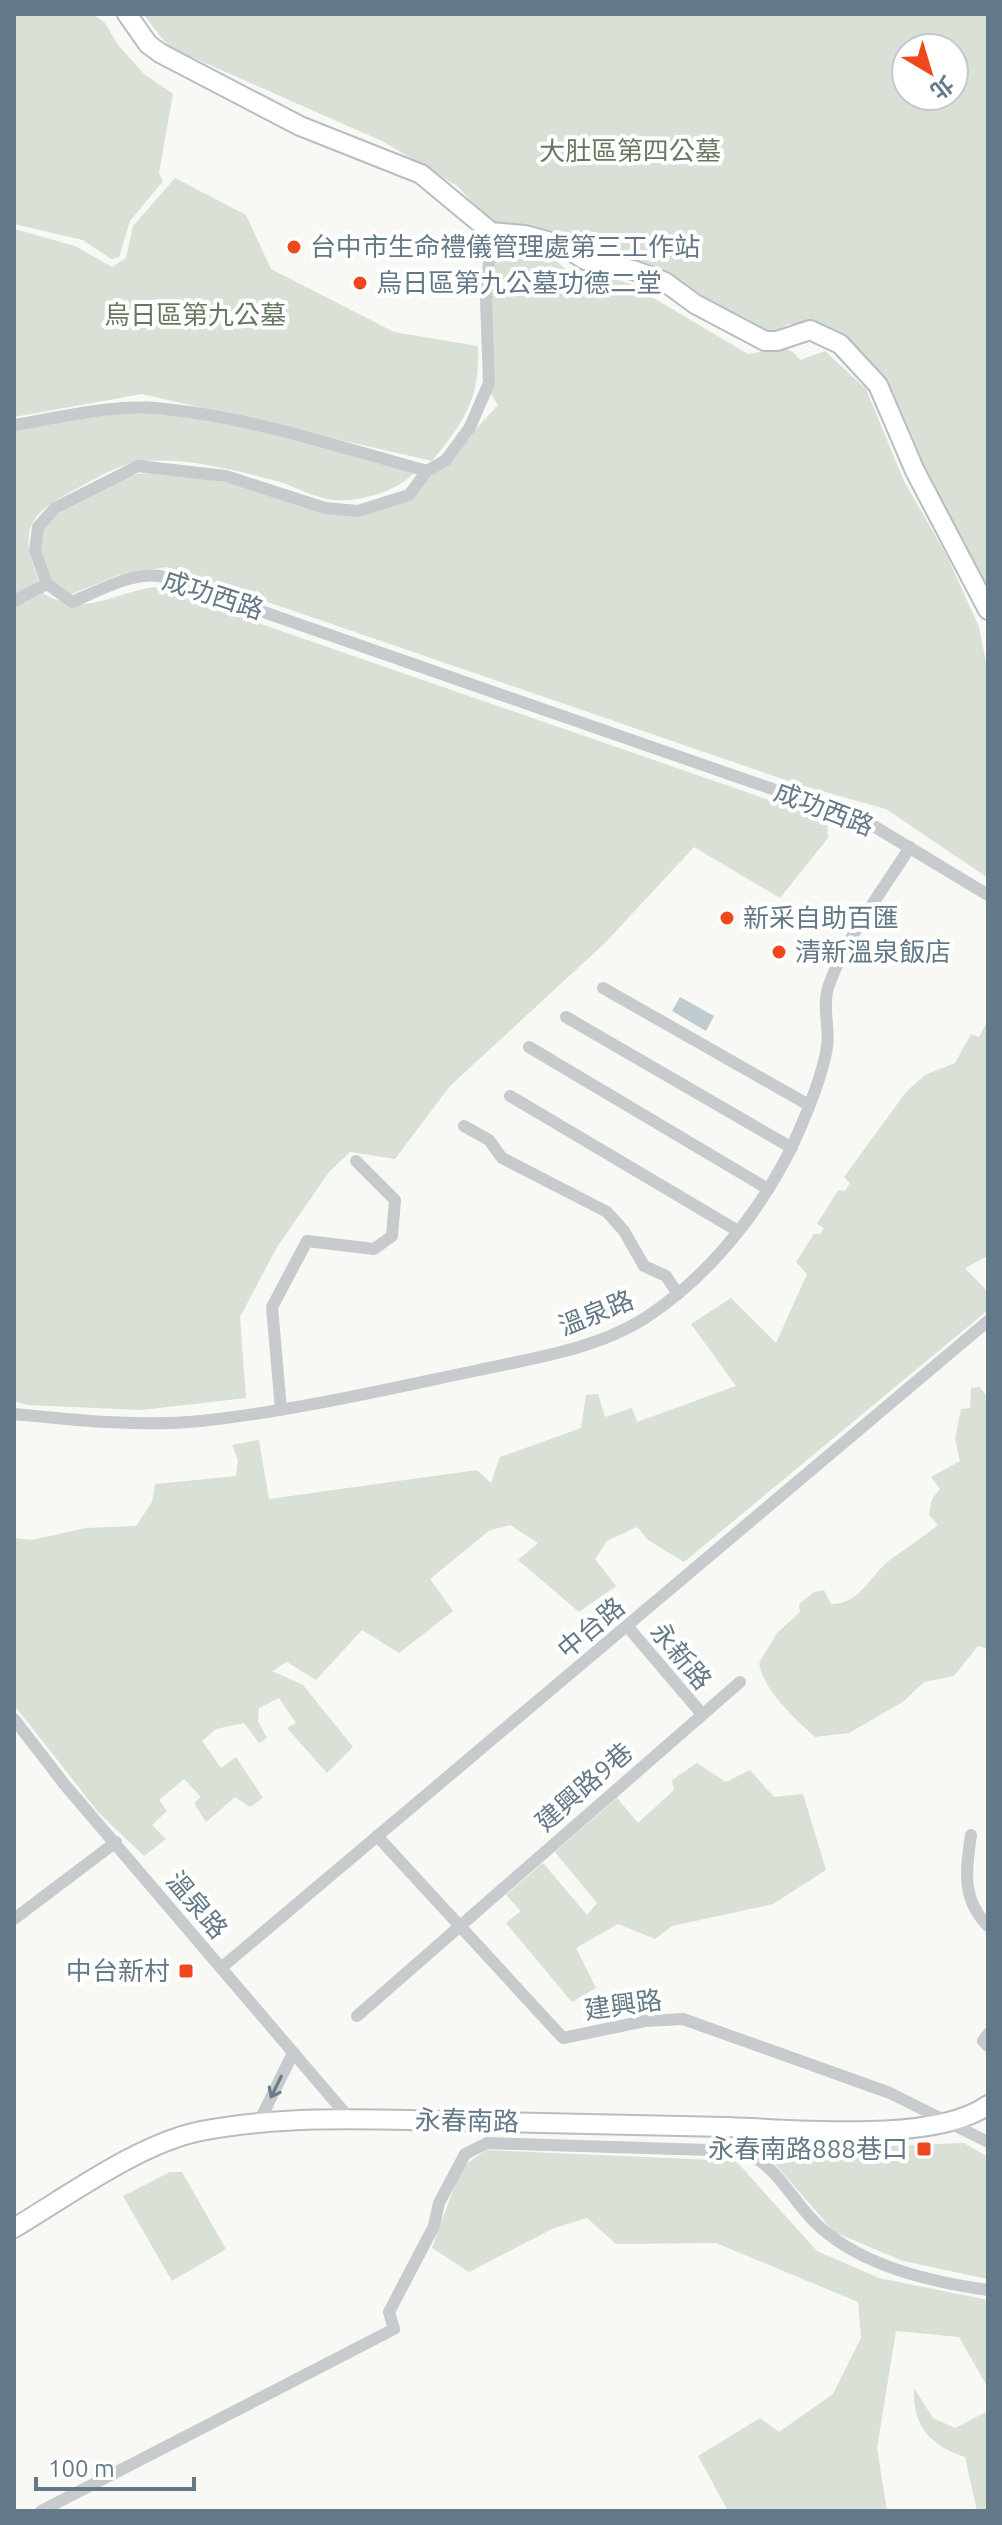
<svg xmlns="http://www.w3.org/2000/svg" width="1002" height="2525" font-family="Ubuntu,'Noto Sans TC',sans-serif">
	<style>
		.green { fill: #d9e0d5; fill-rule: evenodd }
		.water { fill: #becbcf }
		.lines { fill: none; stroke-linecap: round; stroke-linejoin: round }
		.secondary-casing { stroke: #b7bdc1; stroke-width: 22 }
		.street { stroke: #c7cbce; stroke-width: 12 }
		.secondary { stroke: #fff; stroke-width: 18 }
		.oneway { stroke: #697d8c }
		.poi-dot { fill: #ef481d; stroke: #fff; stroke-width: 3 }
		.labels { text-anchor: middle; stroke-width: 8; stroke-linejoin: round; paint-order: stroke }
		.park-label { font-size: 26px; fill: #667960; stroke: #fff }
		.poi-label { font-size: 26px; fill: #647988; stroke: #fff; text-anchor: start }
		.street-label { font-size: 26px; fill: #647988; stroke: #fff }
	</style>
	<rect width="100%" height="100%" fill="#f8f8f4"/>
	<g class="green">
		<path d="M14 14H93L105 23 118 45 144 74 173 94 159 173 163 181 130 221 119 257 111 259 83 240 14 224Z"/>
		<path d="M143 14H988V622L973 576 884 394 838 343 798 324H788L780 329 755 334 631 265 491 222 457 186 384 142 169 47ZM906 48H954V96H906Z"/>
		<path d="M175 178 246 215 271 269 394 332 478 346C480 399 465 421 432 461L142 394 14 417V229L75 246 112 267 126 258 133 226Z"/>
		<path d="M494 245 528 249 554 259 568 271 599 273 630 284 748 354C769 352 787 340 800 360L825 351 866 389 904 481 947 556 979 627 988 672V878L886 809 800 785 166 567 119 575 69 595 54 585 38 549 40 530 52 517 99 488 136 474 169 472 238 485 337 514 396 500 435 473 498 405 487 388 488 246Z"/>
		<path d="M147 401 417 469C401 491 361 502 334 500 315 499 295 486 277 481 234 470 182 456 139 462 115 465 88 483 67 494 13 522 26 548 44 594 87 617 110 594 154 587L827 820 828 838 780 898 694 847 605 943 450 1086 395 1159 350 1152 329 1172 277 1247 240 1317 246 1398 141 1410 28 1405 14 1401V426Z"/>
		<path d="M988 1020V1256L965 1268 988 1292V1310L684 1562 648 1540 637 1527 607 1541 595 1559 616 1586 579 1612 518 1560 538 1543 510 1525 490 1530 430 1579 453 1611 399 1653 362 1630 316 1680 287 1662 272 1671 303 1685 353 1747 327 1773 287 1728 296 1723 279 1698 259 1708 258 1721 267 1738 259 1743 244 1723 216 1729 202 1741 221 1768 236 1757 263 1798 250 1807 235 1797 206 1822 194 1803 201 1797 184 1779 159 1800 167 1811 152 1825 166 1839 144 1856 99 1813 14 1705V1538L32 1540 85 1528 136 1526 152 1502 155 1484 236 1476 238 1460 232 1445 259 1440 269 1499 477 1470 491 1483 500 1457 581 1428 586 1395 598 1394 605 1417 632 1408 637 1422 736 1386 691 1324 731 1298 776 1343 807 1274 796 1262 814 1234H820L824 1228 817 1224 838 1190 845 1191 850 1183 844 1177 906 1092 925 1075 955 1063 971 1034 979 1037Z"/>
		<path d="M980 1387 988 1398V1649L978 1646 954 1676 924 1682 904 1701 849 1733 815 1737C794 1718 764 1691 759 1663L777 1633 800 1612 799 1604 814 1592 824 1590 831 1604C861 1604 870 1575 891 1559 907 1548 923 1537 938 1525L929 1515 932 1499 940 1489 931 1477 960 1461 955 1439 961 1409 970 1408 971 1388Z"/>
		<path d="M697 1763 726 1782 750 1770 774 1797 803 1794 826 1870 773 1904 672 1926 655 1939 618 1924 576 1948 596 1988 572 2002 506 1923 521 1911 506 1895 543 1863 587 1915 597 1903 555 1852 617 1798 638 1823 674 1790 672 1780Z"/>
		<path d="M964 2143 988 2157V2279L903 2261 834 2232 764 2151Z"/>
		<path d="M486 2150 736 2161 817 2251 879 2278 988 2300V2388L959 2337 896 2331 877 2448 887 2511H728L698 2456 760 2418 779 2432 833 2394 861 2338 858 2302 716 2243 616 2244 587 2218 554 2228 469 2272 432 2248 461 2168Z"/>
		<path d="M170 2172H182L226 2249 172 2281 123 2196Z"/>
		<path d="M914 2388 933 2418 955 2428 988 2411V2511H977L965 2457C931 2446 912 2426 914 2388Z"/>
	</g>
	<path class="water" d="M680 997 714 1016 706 1031 672 1011Z"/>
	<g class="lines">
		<g class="secondary-casing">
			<g id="secondary">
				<path d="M127 14 148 44 160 53 300 126 421 174 491 232 525 235 562 245 585 260 633 270 665 282 695 304 765 341H777L810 330 840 344 878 385 915 471 988 610"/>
				<path d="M14 2228C68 2196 140 2143 201 2131 285 2115 370 2119 454 2121 545 2123 636 2125 726 2127 794 2129 933 2144 988 2105"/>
			</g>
		</g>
		<g class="street">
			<path d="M491 232 486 301 489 383 470 427 446 460 427 471 409 495 358 511 325 508 226 476 138 466 55 508 38 527 35 551 47 584 72 602C99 591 131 572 160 576L867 822 988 895"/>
			<path d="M14 425C64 417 115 403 165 409 254 418 342 448 427 471"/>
			<path d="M14 601 47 584"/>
			<path d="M603 988 807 1104"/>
			<path d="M566 1017 792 1148"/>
			<path d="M529 1047 768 1189"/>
			<path d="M510 1096 738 1231"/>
			<path d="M464 1126 489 1140 502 1158 607 1212 624 1231 644 1266 666 1276 678 1294"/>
			<path d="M281 1410 272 1307 307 1241 374 1249 392 1236 395 1200 356 1161"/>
			<path d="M14 1414C76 1420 139 1427 201 1421 293 1411 384 1390 474 1371 533 1358 601 1349 651 1314 703 1279 748 1226 779 1171 796 1142 822 1080 827 1047 830 1028 822 1007 828 988 843 941 884 889 910 847"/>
			<path d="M627 1626 702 1714"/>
			<path d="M14 1719 65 1785 349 2118"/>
			<path d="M971 1835C966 1870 961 1899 988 1926"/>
			<path d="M377 1836 563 2038 645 2021 683 2019 890 2093 988 2142"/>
			<path d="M14 1919 116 1842"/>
			<path d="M221 1968 988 1321"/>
			<path d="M357 2016 740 1682"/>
			<path d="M988 2034 983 2041 988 2046"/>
			<path d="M259 2122 293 2053"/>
			<path d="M41 2511 394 2329 389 2312 434 2226 439 2203 465 2154 487 2143 742 2151C778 2164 793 2204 821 2228 865 2267 932 2282 988 2290"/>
		</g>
		<use href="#secondary" class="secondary"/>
	</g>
	<defs><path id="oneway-shaft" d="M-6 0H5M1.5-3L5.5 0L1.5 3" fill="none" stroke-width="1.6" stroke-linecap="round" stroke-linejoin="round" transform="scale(2)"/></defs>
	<use class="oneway" href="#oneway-shaft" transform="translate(276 2087) rotate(116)"/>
	<g class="poi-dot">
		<circle cx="294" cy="247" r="8"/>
		<circle cx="360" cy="283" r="8"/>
		<circle cx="727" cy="918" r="8"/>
		<circle cx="779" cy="952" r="8"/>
		<rect x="178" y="1963" width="16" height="16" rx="4"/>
		<rect x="916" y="2141" width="16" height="16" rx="4"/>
	</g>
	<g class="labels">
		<g class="park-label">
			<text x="630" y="160">大肚區第四公墓</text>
			<text x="195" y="324">烏日區第九公墓</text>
		</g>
		<g class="poi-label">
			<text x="310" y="256">台中市生命禮儀管理處第三工作站</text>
			<text x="376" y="292">烏日區第九公墓功德二堂</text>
			<text x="743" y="927">新采自助百匯</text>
			<text x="795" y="961">清新溫泉飯店</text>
			<text x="170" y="1980" text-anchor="end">中台新村</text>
			<text x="908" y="2158" text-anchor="end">永春南路888巷口</text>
		</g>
		<g class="street-label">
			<text transform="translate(213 595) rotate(18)" y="9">成功西路</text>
			<text transform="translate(824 809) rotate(21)" y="9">成功西路</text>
			<text transform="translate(596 1313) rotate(-22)" y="9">溫泉路</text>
			<text transform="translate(591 1628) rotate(-40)" y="9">中台路</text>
			<text transform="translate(681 1656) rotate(50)" y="9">永新路</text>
			<text transform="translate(584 1787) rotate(-41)" y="9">建興路9巷</text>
			<text transform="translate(197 1905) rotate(50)" y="9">溫泉路</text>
			<text transform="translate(623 2005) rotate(-8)" y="9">建興路</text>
			<text transform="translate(467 2121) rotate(1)" y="9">永春南路</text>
		</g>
	</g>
	<rect width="1002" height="2525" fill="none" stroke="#647988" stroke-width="32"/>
	<g transform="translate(930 72) rotate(142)"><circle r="38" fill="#ffffff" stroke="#c1c9cf" stroke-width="2"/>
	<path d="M0-6L14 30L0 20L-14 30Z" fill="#ef481d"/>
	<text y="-12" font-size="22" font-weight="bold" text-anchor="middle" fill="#647988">北</text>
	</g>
	<path d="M36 2477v12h158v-12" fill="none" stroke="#647988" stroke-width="4"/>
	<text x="48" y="2477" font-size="24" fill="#647988" stroke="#ffffff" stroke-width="6" paint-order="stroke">100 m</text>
</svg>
